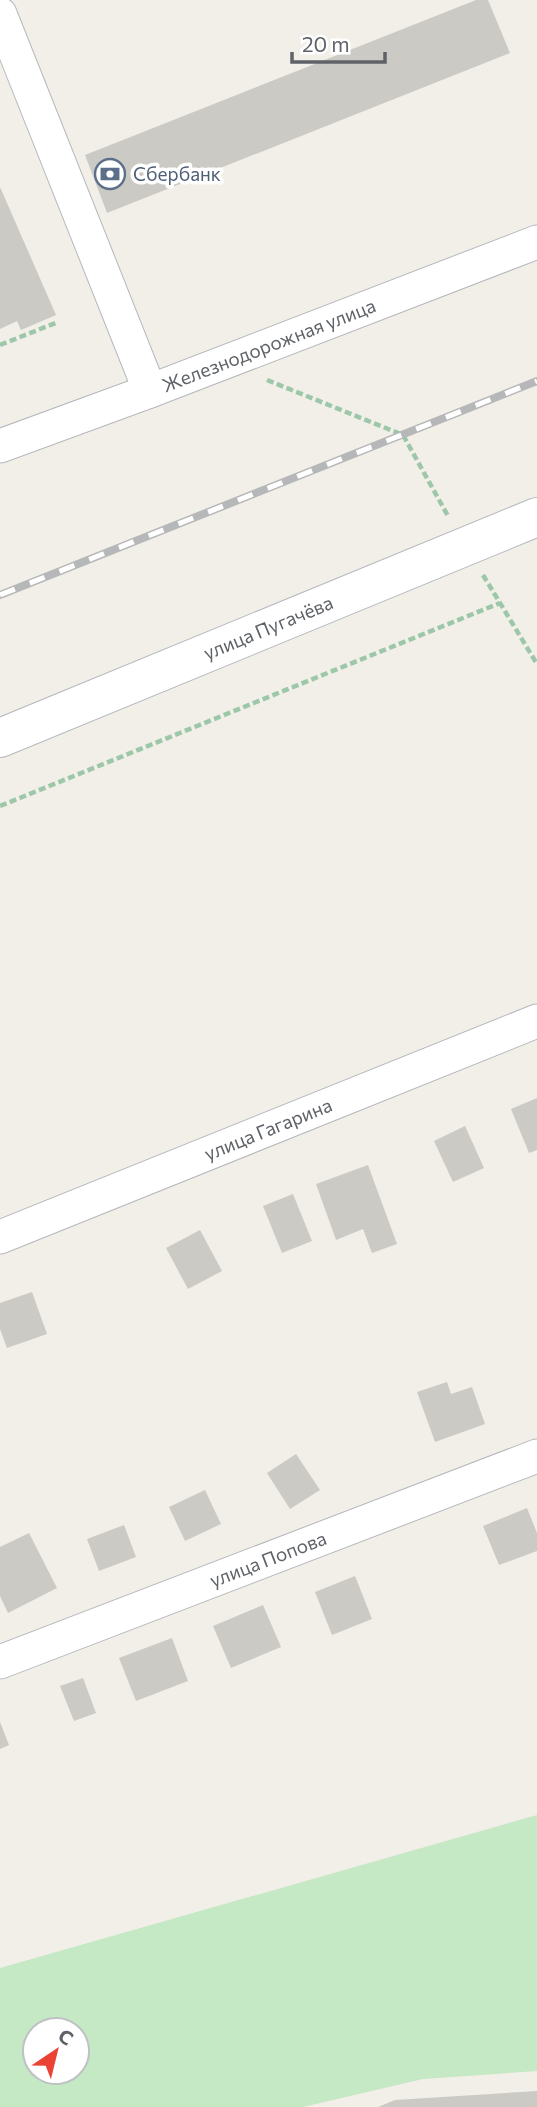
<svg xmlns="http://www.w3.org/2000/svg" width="537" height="2107" font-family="Commissioner,sans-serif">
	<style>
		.green { fill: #c5e8c5; fill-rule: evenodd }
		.building { fill: #cccac5 }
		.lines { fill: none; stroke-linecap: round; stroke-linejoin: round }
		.street-casing { stroke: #b5b8bc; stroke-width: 35 }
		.secondary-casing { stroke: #b6babf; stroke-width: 40 }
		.path { stroke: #9cc7a9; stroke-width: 4.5; stroke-dasharray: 7 3.5; stroke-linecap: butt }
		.street { stroke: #fff; stroke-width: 33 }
		.secondary { stroke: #fff; stroke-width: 38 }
		.rail-casing { stroke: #b6b7b8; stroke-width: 8 }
		.rail { stroke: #fff; stroke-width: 5; stroke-dasharray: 16; stroke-linecap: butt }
		.labels { text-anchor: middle; stroke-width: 7; stroke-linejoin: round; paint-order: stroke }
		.service-label { font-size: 19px; fill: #4e5e75; stroke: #fff; text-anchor: start }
		.street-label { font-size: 19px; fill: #5f6368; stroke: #fff }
	</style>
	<rect width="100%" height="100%" fill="#f1efe8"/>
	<path class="green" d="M537 1815V2071L423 2079 303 2107H0V1968ZM77 2030V2072H35V2030Z"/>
	<g class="building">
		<path d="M476 0H488L510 53 107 213 85 155Z"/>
		<path d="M0 187 56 315 21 330 17 321 0 329Z"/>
		<path d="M537 1098V1150L529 1153 511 1109Z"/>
		<path d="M465 1126 484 1168 453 1182 434 1141Z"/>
		<path d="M368 1165 397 1244 372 1253 363 1229 336 1240 316 1184Z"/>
		<path d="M293 1194 312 1241 282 1253 263 1206Z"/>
		<path d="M200 1230 222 1271 188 1289 166 1248Z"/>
		<path d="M32 1292 47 1334 7 1348 0 1329V1303Z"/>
		<path d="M447 1382 451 1394 472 1387 485 1424 435 1442 417 1392Z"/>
		<path d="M296 1454 320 1490 290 1509 267 1473Z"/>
		<path d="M205 1490 221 1524 185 1541 169 1507Z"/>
		<path d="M527 1508 537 1533V1551L499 1565 483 1526Z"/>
		<path d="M124 1525 136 1557 99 1571 87 1539Z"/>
		<path d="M29 1533 57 1588 8 1613 0 1596V1547Z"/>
		<path d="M355 1576 372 1619 332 1635 315 1592Z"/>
		<path d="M263 1605 281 1647 231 1668 213 1626Z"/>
		<path d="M172 1638 188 1681 136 1701 119 1658Z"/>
		<path d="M83 1678 96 1713 74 1721 60 1686Z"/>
		<path d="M0 1722 9 1745 0 1749Z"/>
		<path d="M537 2091V2107H378L395 2100Z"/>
	</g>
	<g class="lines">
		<g class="street-casing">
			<g id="street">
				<path d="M0 14 150 391"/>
				<path id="s1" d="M0 446 150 391 537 242"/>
				<path id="s2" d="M0 1237 537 1021"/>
				<path id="s3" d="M0 1662 537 1456"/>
			</g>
		</g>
		<g class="secondary-casing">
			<g id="secondary">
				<path id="s4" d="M0 738 537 517"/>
			</g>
		</g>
		<g class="path">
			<path d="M0 345 58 322"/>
			<path d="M267 380 403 435 448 516"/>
			<path d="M483 575 537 664"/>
			<path d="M0 806 500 603"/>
		</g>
		<use href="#street" class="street"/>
		<use href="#secondary" class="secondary"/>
		<g class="rail-casing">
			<path id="rail" d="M0 595 537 381"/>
		</g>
		<use href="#rail" class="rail"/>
	</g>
	<defs>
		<g id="bank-ring" transform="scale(1.575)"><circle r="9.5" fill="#fff" stroke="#5c6f8a" stroke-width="1.5"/><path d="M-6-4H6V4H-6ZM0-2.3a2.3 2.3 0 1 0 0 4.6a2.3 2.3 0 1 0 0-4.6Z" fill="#5c6f8a"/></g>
	</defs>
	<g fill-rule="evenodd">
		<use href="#bank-ring" x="110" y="174"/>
	</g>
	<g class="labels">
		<g class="service-label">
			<text x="133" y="181">Сбербанк</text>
		</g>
		<g class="street-label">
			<text dy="7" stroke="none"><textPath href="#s1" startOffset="287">Железнодорожная улица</textPath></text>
			<text dy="7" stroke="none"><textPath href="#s4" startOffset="290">улица Пугачёва</textPath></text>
			<text dy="7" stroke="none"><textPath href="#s2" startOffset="289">улица Гагарина</textPath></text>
			<text dy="7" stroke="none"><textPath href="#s3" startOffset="287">улица Попова</textPath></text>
		</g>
	</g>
	<g transform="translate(56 2051) rotate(35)"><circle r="33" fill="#ffffff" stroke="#bfc1c3" stroke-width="2"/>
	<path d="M0-5L12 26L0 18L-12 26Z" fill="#ea4335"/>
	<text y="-10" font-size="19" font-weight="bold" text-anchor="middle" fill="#5f6368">С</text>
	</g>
	<path d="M292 52v10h93v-10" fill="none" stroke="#5f6368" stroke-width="3.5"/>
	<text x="302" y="52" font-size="21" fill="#5f6368" stroke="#ffffff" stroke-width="5" paint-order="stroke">20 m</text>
</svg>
